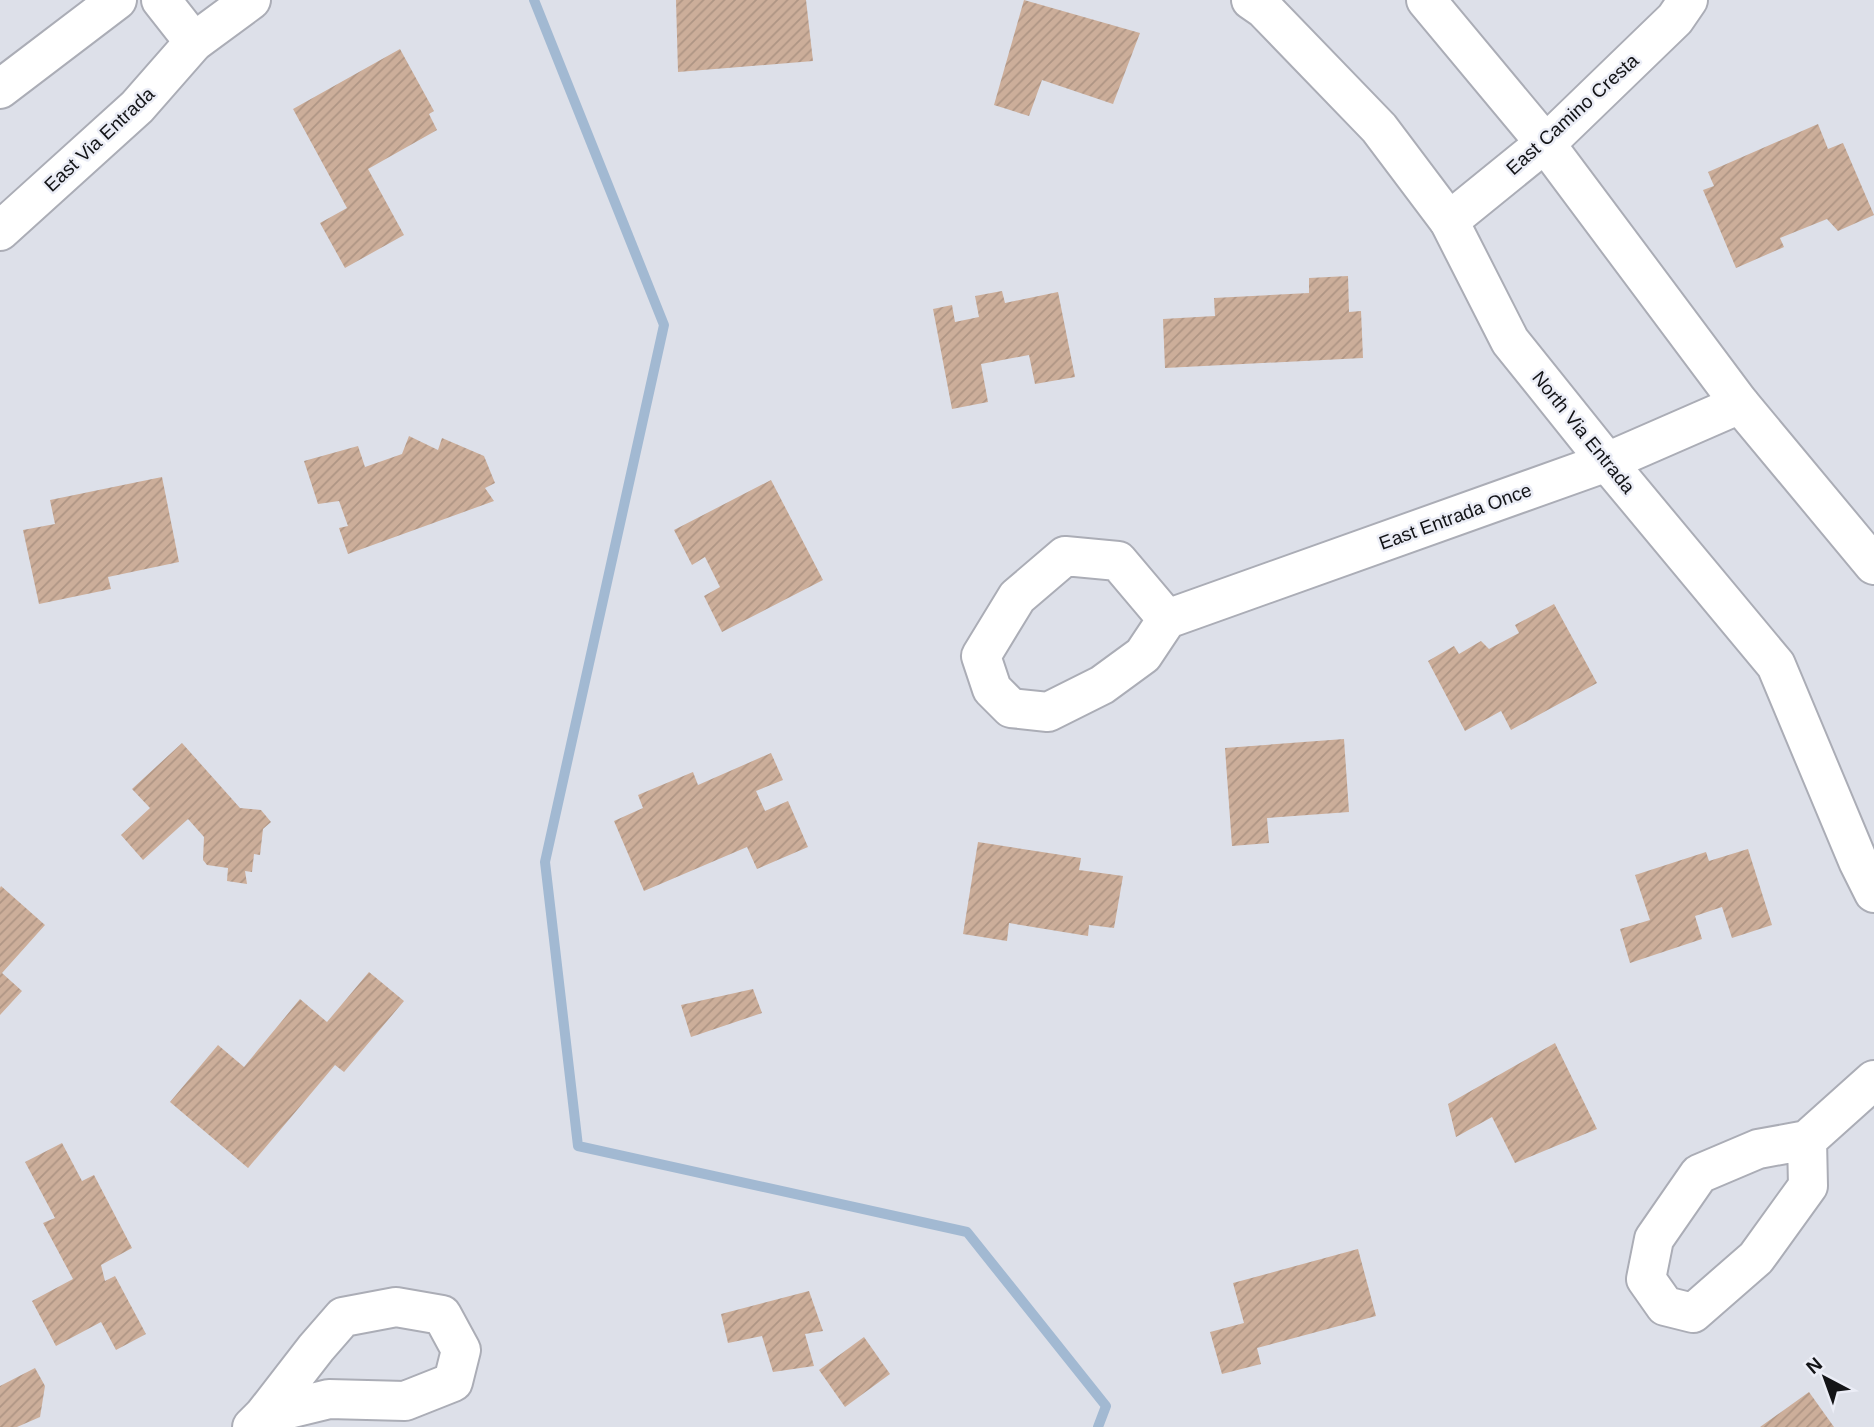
<svg xmlns="http://www.w3.org/2000/svg" width="1874" height="1427" font-family="Helvetica,sans-serif">
	<style>
		.lines { fill: none; stroke-linecap: round; stroke-linejoin: round }
		.stream { stroke: #a2b9d2; stroke-width: 10 }
		.building { fill: url(#building-hatch) }
		.minor-casing { stroke: #abadb6; stroke-width: 42 }
		.minor { stroke: #fff; stroke-width: 38 }
		.labels { text-anchor: middle; stroke-width: 5; stroke-linejoin: round; paint-order: stroke }
		.street-label { font-size: 19px; fill: #131417; stroke: #ebedf6 }
	</style>
	<defs>
		<pattern id="building-hatch" width="6" height="6" patternUnits="userSpaceOnUse" patternTransform="scale(1.75)"><rect width="6" height="6" fill="#ccae9a"/><path d="M-1 1l2-2M0 6l6-6M5 7l2-2" fill="none" stroke="#ae9584"/></pattern>
	</defs>
	<rect width="100%" height="100%" fill="#dde0e9"/>
	<g class="lines">
		<path class="stream" d="M534 0 664 325 545 862 578 1146 967 1232 1106 1406 1098 1427"/>
	</g>
	<g class="building">
		<path d="M676 0H806L813 61 678 72Z"/>
		<path d="M1024 0 1140 33 1113 104 1042 80 1029 116 994 105Z"/>
		<path d="M400 49 434 111 429 114 437 130 368 169 404 235 345 268 320 223 347 208 293 109Z"/>
		<path d="M1818 124 1828 149 1843 143 1874 215 1838 231 1827 219 1780 238 1784 247 1736 268 1703 190 1714 186 1708 172Z"/>
		<path d="M1348 276 1349 312 1361 311 1363 358 1165 368 1163 319 1215 316 1214 298 1309 293V278Z"/>
		<path d="M1002 291 1005 303 1058 292 1075 377 1035 384 1029 355 981 364 988 402 952 409 933 309 952 305 955 322 979 317 975 296Z"/>
		<path d="M409 436 438 450 442 438 484 456 495 483 485 488 494 501 348 554 339 528 348 526 339 501 318 504 304 461 358 446 365 467 402 454Z"/>
		<path d="M162 477 179 562 108 577 111 589 39 604 23 530 55 524 50 500Z"/>
		<path d="M771 480 823 580 722 632 704 596 720 587 705 557 692 565 674 530Z"/>
		<path d="M1554 604 1597 683 1511 730 1501 711 1465 731 1428 661 1454 646 1459 654 1481 641 1489 649 1519 633 1515 625Z"/>
		<path d="M1344 739 1349 812 1267 818 1269 843 1232 846 1225 748Z"/>
		<path d="M182 743 240 808 261 810 271 822 263 829 260 855 254 854 252 872 245 871 247 884 227 881 228 868 207 865 203 860 204 837 188 819 143 860 121 835 150 808 132 789Z"/>
		<path d="M771 753 783 780 756 791 765 811 788 801 808 847 757 869 747 847 644 891 614 821 643 808 638 795 693 772 698 785Z"/>
		<path d="M978 842 1081 858 1079 870 1123 876 1114 928 1089 925 1088 936 1009 923 1007 941 963 934Z"/>
		<path d="M1748 849 1772 925 1732 938 1722 907 1695 916 1702 939 1630 963 1620 929 1650 920 1635 875 1706 852 1709 861Z"/>
		<path d="M1 886 45 925 2 973 22 991 0 1015V888Z"/>
		<path d="M369 972 404 1001 344 1072 335 1065 248 1168 170 1102 218 1045 244 1067 300 999 327 1022Z"/>
		<path d="M753 989 762 1013 691 1037 681 1005Z"/>
		<path d="M1555 1043 1597 1129 1515 1163 1492 1117 1456 1137 1448 1104Z"/>
		<path d="M62 1143 82 1181 94 1175 132 1248 101 1265 105 1281 115 1276 146 1334 116 1350 101 1322 56 1346 32 1301 73 1279 43 1223 55 1218 25 1162Z"/>
		<path d="M1358 1249 1376 1316 1257 1348 1261 1364 1222 1374 1210 1332 1244 1323 1233 1283Z"/>
		<path d="M809 1291 823 1331 805 1334 814 1366 773 1372 762 1336 728 1343 721 1314Z"/>
		<path d="M864 1337 890 1374 845 1407 819 1370Z"/>
		<path d="M35 1368 45 1386 40 1417 17 1427H0V1386Z"/>
		<path d="M1809 1392 1834 1427H1760Z"/>
	</g>
	<g class="lines">
		<g class="minor-casing">
			<g id="minor">
				<path d="M161 0 194 42"/>
				<path d="M1251 0 1264 9 1379 128 1449 221 1510 341 1607 462 1776 665 1858 861 1874 893"/>
				<path d="M1426 0 1545 143 1740 404 1874 565"/>
				<path d="M0 89 117 0"/>
				<path d="M1449 221 1555 135 1675 19 1688 0"/>
				<path d="M0 231 137 107 194 42 251 0"/>
				<path d="M1167 619 1118 561 1065 556 1017 597 981 656 992 689 1011 708 1048 712 1102 685 1143 655 1167 619 1607 462 1740 404"/>
				<path d="M1807 1140 1808 1186 1756 1258 1693 1313 1665 1306 1646 1279 1654 1239 1699 1174 1758 1149 1807 1140 1874 1080"/>
				<path d="M252 1427 264 1415 316 1348 343 1317 396 1307 442 1315 461 1350 453 1382 405 1401 329 1399 264 1415"/>
			</g>
		</g>
		<use href="#minor" class="minor"/>
	</g>
	<g class="labels">
		<g class="street-label">
			<text transform="translate(1572 114) rotate(-42)" y="7">East Camino Cresta</text>
			<text transform="translate(99 139) rotate(-43)" y="7">East Via Entrada</text>
			<text transform="translate(1584 432) rotate(51)" y="7">North Via Entrada</text>
			<text transform="translate(1455 516) rotate(-20)" y="7">East Entrada Once</text>
		</g>
	</g>
	<g transform="translate(1825 1378) rotate(319)" stroke="#ebedf6" stroke-width="5" paint-order="stroke">
	<path d="M0-5L12 26L0 18L-12 26Z" fill="#131417"/>
	<text y="-10" font-size="19" font-weight="bold" text-anchor="middle" fill="#131417">N</text>
	</g>
</svg>
